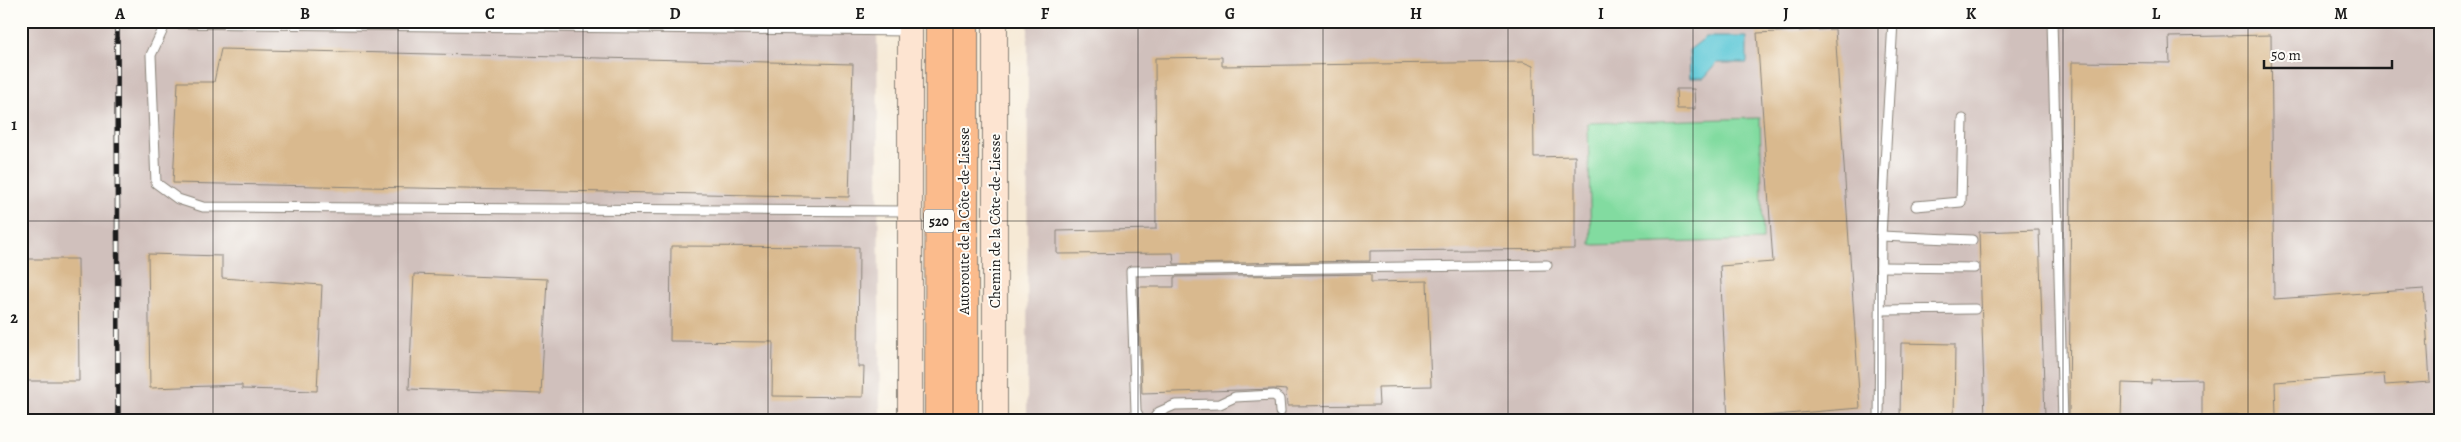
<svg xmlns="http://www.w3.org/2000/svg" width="2461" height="442" font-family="Alegreya,serif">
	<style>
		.industrial { fill: #d0c0bc }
		.green { fill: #82dba0; stroke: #4f7c5e }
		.water { fill: #5dc8d7; stroke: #3c727a }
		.building { fill: #d9b98e }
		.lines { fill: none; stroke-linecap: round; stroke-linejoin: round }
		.lane-casing { stroke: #898278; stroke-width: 11 }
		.secondary-casing { stroke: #898278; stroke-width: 26 }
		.highway-casing { stroke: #898278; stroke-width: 30 }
		.lane { stroke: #fff; stroke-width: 9 }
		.secondary { stroke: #fde4d1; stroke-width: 24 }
		.highway { stroke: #fbbb8c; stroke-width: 28 }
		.rail-casing { stroke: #1c1c1c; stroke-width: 5.5 }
		.rail { stroke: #fdfcf7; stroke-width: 4; stroke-dasharray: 11; stroke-linecap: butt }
		.grid { fill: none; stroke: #1c1c1c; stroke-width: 1; stroke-opacity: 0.55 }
		.labels { text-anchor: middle; stroke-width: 4; stroke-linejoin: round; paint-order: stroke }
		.shield { fill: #fdfcf7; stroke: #605f5e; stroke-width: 1 }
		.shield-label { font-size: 14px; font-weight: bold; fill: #1c1c1c }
		.street-label { font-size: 15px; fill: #1c1c1c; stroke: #fdfcf7 }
		.neatline { fill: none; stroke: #1c1c1c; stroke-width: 2 }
		.grid-label { font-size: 16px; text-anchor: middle; font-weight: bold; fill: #1c1c1c }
	</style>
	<rect width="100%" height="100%" fill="#fdfcf7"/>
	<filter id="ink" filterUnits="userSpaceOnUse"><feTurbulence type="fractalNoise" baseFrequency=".02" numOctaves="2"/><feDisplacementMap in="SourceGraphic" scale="10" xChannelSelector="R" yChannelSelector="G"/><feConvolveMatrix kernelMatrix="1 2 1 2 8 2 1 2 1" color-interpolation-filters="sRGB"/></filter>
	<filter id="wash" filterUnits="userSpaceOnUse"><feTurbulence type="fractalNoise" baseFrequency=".0096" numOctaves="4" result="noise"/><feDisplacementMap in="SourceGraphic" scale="20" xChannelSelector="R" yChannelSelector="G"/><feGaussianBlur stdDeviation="1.12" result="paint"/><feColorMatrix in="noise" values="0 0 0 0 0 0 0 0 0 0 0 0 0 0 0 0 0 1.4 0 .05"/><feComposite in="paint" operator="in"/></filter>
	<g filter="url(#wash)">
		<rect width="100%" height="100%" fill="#f6e9d5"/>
		<g class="industrial">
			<path d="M21 21H877L880 421H21Z"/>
			<path d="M1028 21H2440V421H1027Z"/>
		</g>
		<path class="green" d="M1760 118 1763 240 1591 245 1588 123Z"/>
		<path class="water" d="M1706 37H1747V63H1717L1704 78H1690L1689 50Z"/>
		<g id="blocks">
			<g class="building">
				<path d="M1835 29 1860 408 1763 416V421H1728L1720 266 1773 262 1757 33Z"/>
				<path d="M2271 35 2274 299 2424 289 2430 382 2385 385 2384 374 2275 382 2276 415 2202 416V379L2151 380V384L2122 383 2121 419 2069 418 2072 62 2170 63 2169 37Z"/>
				<path d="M221 49 853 64 849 197 173 183 178 82H214Z"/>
				<path d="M1222 57V66L1523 62 1533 66 1534 157 1575 156V249L1370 251V261L1174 264 1173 253 1057 254V231L1156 229 1155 58Z"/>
				<path d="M1676 89H1694L1695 109H1677Z"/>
				<path d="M2039 230 2045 417 1985 419 1979 232Z"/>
				<path d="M671 246 859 247 858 367H864L863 397 772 396 773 342 670 341Z"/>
				<path d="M148 254 222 256V278L322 285 317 391 242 389V385L150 388Z"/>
				<path d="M21 259H78L79 381H21Z"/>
				<path d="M414 274 547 279 541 394 409 389Z"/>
				<path d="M1371 274V282L1427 281 1431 386 1378 387 1379 405 1287 406 1286 390 1274 389 1142 393 1138 287H1174V277Z"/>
				<path d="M1901 343 1955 344 1954 421H1900Z"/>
			</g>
		</g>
	</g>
	<g filter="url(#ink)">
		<use href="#blocks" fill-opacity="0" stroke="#898278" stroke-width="1"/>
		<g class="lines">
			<g class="lane-casing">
				<g id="lane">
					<path d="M2052 21 2063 421"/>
					<path d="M909 31 166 23 151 55 156 183 178 199 203 207 910 211"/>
					<path d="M1916 206 1961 202 1963 119"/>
					<path d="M1881 236 1972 240"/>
					<path d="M1881 267 1974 268"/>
					<path d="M1881 310 1975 309"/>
					<path d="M1141 421 1136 411 1131 271 1547 265"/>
					<path d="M1152 421 1159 412 1175 405 1220 404 1235 397 1274 395 1279 399 1280 412"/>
					<path d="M1879 421 1881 236 1893 21"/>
				</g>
			</g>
			<g class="secondary-casing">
				<g id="secondary">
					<path d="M910 21V421"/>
					<path d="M995 421V21"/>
				</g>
			</g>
			<g class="highway-casing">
				<g id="highway">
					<path d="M939 421 940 21"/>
					<path d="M964 421V21"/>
				</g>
			</g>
			<use href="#lane" class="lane"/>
			<use href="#secondary" class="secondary"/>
			<use href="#highway" class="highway"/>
			<g class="rail-casing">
				<path id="rail" d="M117 21 118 421"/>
			</g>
			<use href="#rail" class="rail"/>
		</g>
	</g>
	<path class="grid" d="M213 21V421M398 21V421M583 21V421M768 21V421M953 21V421M1138 21V421M1323 21V421M1508 21V421M1693 21V421M1878 21V421M2063 21V421M2248 21V421M21 221H2440"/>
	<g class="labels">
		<rect class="shield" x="924" y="209.5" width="30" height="23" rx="4"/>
		<g class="shield-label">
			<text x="939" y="226">520</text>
		</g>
		<g class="street-label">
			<text transform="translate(964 221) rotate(-90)" y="5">Autoroute de la Côte-de-Liesse</text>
			<text transform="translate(995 221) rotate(-90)" y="5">Chemin de la Côte-de-Liesse</text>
		</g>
	</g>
	<rect width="2461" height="442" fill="none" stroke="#fdfcf7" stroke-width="55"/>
	<path d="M2264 60v8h128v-8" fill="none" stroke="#1c1c1c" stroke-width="2.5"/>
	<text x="2271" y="60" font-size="15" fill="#1c1c1c" stroke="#fdfcf7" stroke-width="4" paint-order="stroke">50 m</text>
	<rect x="28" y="28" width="2406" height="386" class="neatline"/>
	<g class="grid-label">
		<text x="120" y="19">A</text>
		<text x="305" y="19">B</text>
		<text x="490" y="19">C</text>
		<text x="675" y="19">D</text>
		<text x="860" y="19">E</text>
		<text x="1045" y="19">F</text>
		<text x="1230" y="19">G</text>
		<text x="1416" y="19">H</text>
		<text x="1601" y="19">I</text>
		<text x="1786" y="19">J</text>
		<text x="1971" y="19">K</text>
		<text x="2156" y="19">L</text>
		<text x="2341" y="19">M</text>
		<text x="14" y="130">1</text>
		<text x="14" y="323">2</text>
	</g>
</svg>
